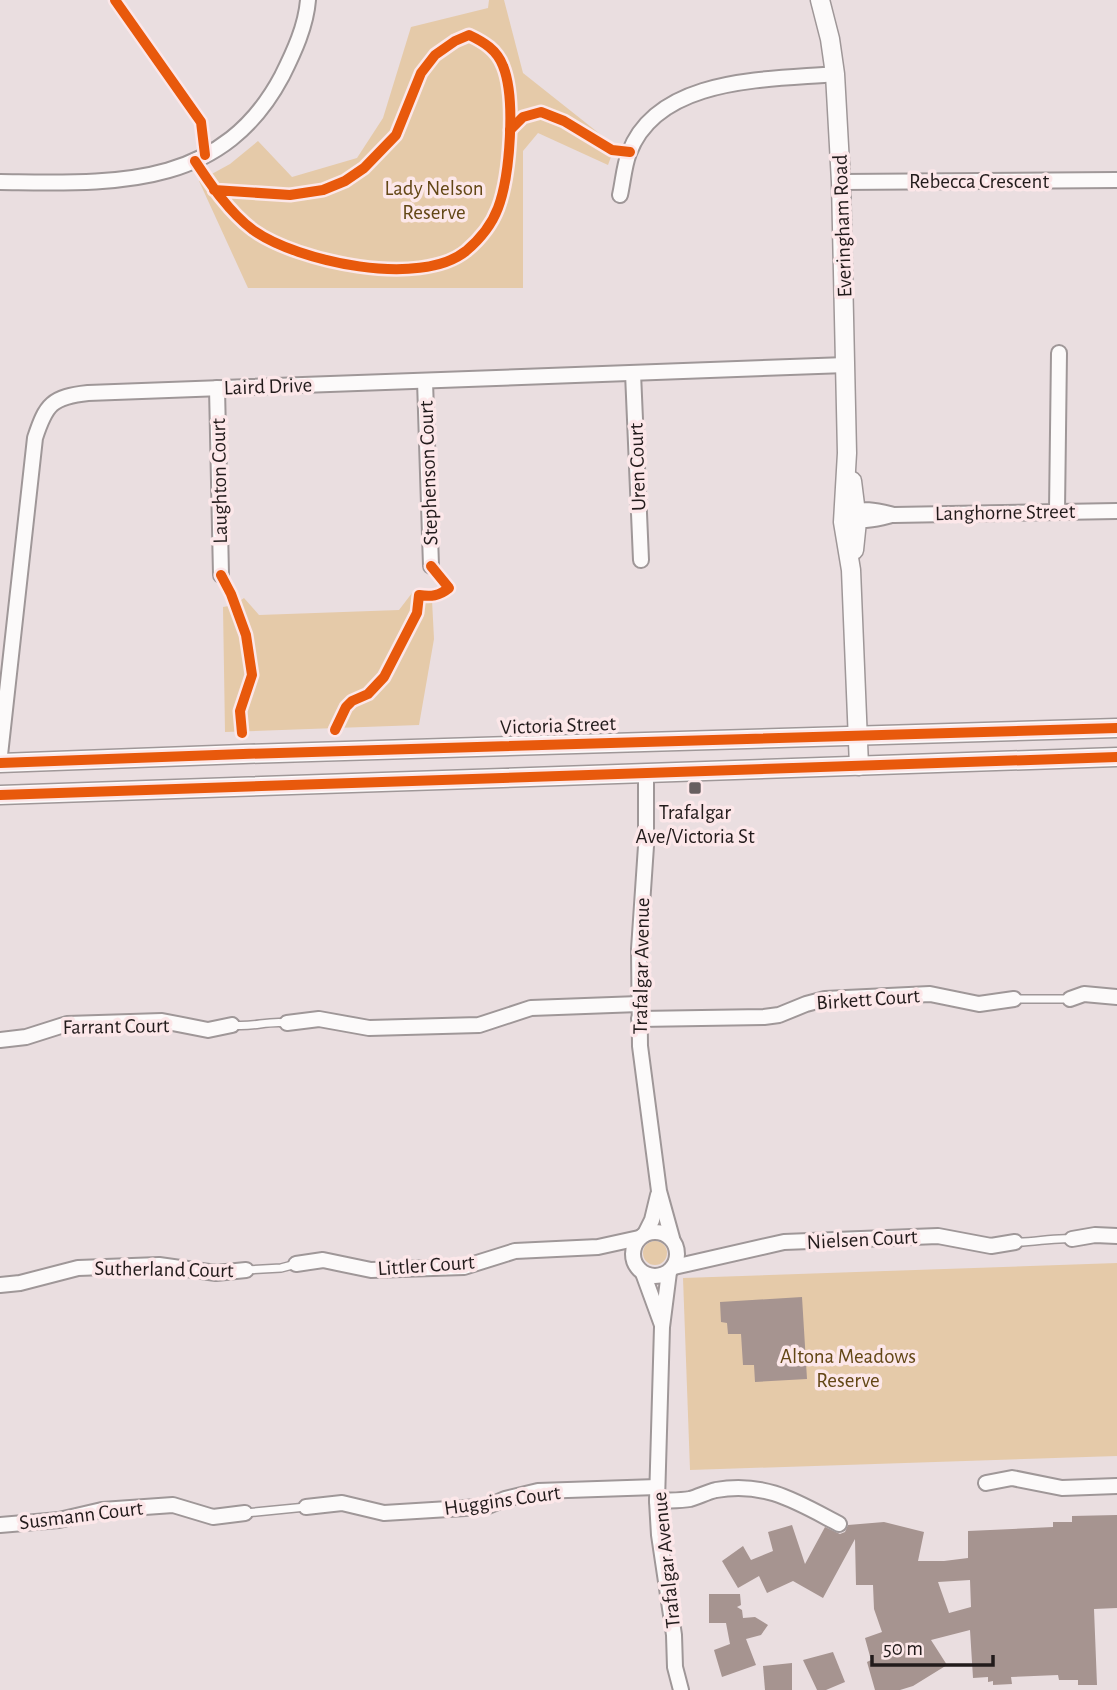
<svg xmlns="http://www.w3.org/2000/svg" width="1117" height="1690" font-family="'Alegreya Sans',sans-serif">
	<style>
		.green { fill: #e5caa9 }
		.building { fill: #a69490; fill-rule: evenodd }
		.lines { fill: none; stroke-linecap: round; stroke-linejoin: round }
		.service-casing { stroke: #9f9798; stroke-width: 10 }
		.minor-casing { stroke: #9f9798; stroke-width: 18 }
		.tertiary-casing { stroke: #9f9798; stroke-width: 21 }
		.service { stroke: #fcfafa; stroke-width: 7 }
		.minor { stroke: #fcfafa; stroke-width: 14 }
		.tertiary { stroke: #fcfafa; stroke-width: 18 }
		.cycleway-casing { stroke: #fce7e9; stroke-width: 15 }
		.cycleway { stroke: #e8590c; stroke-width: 10 }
		.poi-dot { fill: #685f60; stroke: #fce7e9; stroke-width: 2.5 }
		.labels { text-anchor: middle; stroke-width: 7; stroke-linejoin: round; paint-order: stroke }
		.street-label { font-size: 21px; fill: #221b1b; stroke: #fce7e9 }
		.park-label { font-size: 21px; fill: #634716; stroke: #fce7e9 }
		.poi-label { font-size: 21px; fill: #221b1b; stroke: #fce7e9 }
	</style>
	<rect width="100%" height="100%" fill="#eadee0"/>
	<g class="green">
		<path d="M489 0H504L523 73 615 146 608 165 538 133 523 151V288H248L199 181 230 164 258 141 292 177 357 158 383 118 411 27 488 8Z"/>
		<path d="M412 593 432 600 434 639 419 725 225 732 223 607 234 605 244 598 259 615 399 610Z"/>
		<circle cx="655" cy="1253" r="12"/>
		<path d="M1117 1263V1456L690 1470 683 1278Z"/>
	</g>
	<g class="building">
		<path d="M802 1297 807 1379 755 1382 754 1365H743L741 1334H728L727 1323 721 1322 720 1302Z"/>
		<path d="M1117 1515V1608L1094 1609 1097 1685H1078V1680H1059L1058 1675 1011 1677 1012 1684 993 1685V1681L988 1682V1677L973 1678 970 1630 931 1640 947 1665 913 1686 900 1690H875L867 1662 871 1660 865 1638 882 1632 874 1609 873 1585H856L855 1539 823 1598 793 1581 767 1593 759 1576 738 1588 722 1561 743 1546 751 1560 773 1551 768 1532 792 1525 805 1564 825 1527 840 1534 845 1532 848 1525 884 1522 924 1532 918 1561H944L968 1558V1531L1053 1527V1522H1072V1516ZM970 1580 971 1607 949 1613 938 1582Z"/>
		<path d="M709 1594H740L741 1605 737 1607 742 1610 743 1618 755 1617 768 1625 761 1635 746 1639 756 1665 722 1677 714 1650 730 1644 726 1623H709Z"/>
		<path d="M833 1652 845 1682 826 1690H817L803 1660Z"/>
		<path d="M792 1663V1690H765L763 1666Z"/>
	</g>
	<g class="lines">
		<g class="service-casing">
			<g id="service">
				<path d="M1014 999H1070"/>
				<path d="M232 1025C252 1028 268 1020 287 1023"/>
				<path d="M1015 1242C1034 1243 1052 1237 1072 1239"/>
				<path d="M246 1270 281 1268 296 1264"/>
				<path d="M245 1513 306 1507"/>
			</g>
		</g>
		<g class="minor-casing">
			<g id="minor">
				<path d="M0 182C112 183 221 191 282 76 294 52 306 26 308 0"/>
				<path d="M841 182 1117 180"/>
				<path d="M620 195C623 182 624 166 629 153 658 76 768 80 835 74"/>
				<path d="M633 373 641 560"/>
				<path d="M425 381 431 566"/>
				<path d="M217 388 221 575"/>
				<path d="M1057 510 1059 353"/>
				<path d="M847 514C863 507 877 511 894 515L1117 511"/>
				<path d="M847 517C863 523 876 519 892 515"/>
				<path d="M0 755 35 438C46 404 52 397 88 393L846 365"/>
				<path d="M646 773V846L639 949 640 1046 659 1191 672 1238"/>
				<path d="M1070 999 1084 994 1117 997"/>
				<path d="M639 1019 764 1017 779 1015 806 1004 825 999 930 994 979 1004 1014 999"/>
				<path d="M287 1023 319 1019 369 1028 479 1025 531 1008 639 1004"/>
				<path d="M0 1040 26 1037 67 1024 162 1021 208 1030 232 1025"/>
				<circle cx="655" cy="1254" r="22"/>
				<path d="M645 1234 652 1220 658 1195"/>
				<path d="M1072 1239 1095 1235 1117 1236"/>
				<path d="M296 1264 323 1260 371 1270 464 1267 515 1251 598 1247 639 1238"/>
				<path d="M674 1267 784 1242 938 1236 991 1246 1015 1242"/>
				<path d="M669 1272 662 1327 657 1501 659 1535 674 1635 675 1667 681 1690"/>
				<path d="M643 1273 662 1325"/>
				<path d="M0 1285 20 1283 78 1268 159 1265 216 1273 246 1270"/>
				<path d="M986 1483 1012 1478 1062 1488 1117 1486"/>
				<path d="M657 1501C667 1500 679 1501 690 1499 698 1497 707 1492 716 1490 765 1481 797 1502 839 1524"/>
				<path d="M306 1507 342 1503 384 1513 465 1508 488 1506 505 1499 538 1491 657 1487"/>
				<path d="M0 1525 59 1520 102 1510 173 1505 213 1517 245 1513"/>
			</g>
		</g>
		<g class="tertiary-casing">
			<g id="tertiary">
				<path d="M820 0 830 39 835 74 841 182 847 453 843 522 851 570 859 766"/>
				<path d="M852 481 857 521 854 550"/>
				<path d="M0 763 243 754 1117 728"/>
				<path d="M0 795 1117 757"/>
			</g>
		</g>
		<use href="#service" class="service"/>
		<use href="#minor" class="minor"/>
		<use href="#tertiary" class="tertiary"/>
		<g class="cycleway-casing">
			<g id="cycleway">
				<path d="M115 0 201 122 205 155"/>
				<path d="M510 130 523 117 541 112 564 121 612 150 630 152"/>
				<path d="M195 161C211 185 229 212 253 230 298 262 420 288 466 251 479 240 492 224 498 208 510 176 516 98 503 66 497 50 484 42 469 35L455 41 435 55 421 73 396 135 364 168 345 181 323 190 290 195 214 190"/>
				<path d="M221 575 231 594 246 635 252 675 240 711 242 733"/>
				<path d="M335 730 346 707 352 701 368 694 384 677 417 613 419 595C431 597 439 596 449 588L431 566"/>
				<path d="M0 763 243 754 1117 728"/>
				<path d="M0 795 1117 757"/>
			</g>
		</g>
		<use href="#cycleway" class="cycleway"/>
	</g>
	<rect class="poi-dot" x="688" y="781" width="14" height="14" rx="3.5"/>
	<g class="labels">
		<g class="street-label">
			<text x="979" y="188">Rebecca Crescent</text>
			<text transform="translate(842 226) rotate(-92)" y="7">Everingham Road</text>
			<text transform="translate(268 386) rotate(-2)" y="7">Laird Drive</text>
			<text transform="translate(637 467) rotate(-92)" y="7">Uren Court</text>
			<text transform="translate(428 473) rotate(-92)" y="7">Stephenson Court</text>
			<text transform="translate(219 481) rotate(-91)" y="7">Laughton Court</text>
			<text transform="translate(1005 512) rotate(-1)" y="7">Langhorne Street</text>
			<text transform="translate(558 725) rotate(-2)" y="7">Victoria Street</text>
			<text transform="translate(641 966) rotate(-89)" y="7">Trafalgar Avenue</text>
			<text transform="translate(868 999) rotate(-4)" y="7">Birkett Court</text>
			<text transform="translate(116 1026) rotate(-1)" y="7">Farrant Court</text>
			<text transform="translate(862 1239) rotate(-3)" y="7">Nielsen Court</text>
			<text transform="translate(426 1265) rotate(-4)" y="7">Littler Court</text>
			<text transform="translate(164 1269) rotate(1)" y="7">Sutherland Court</text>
			<text transform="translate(502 1500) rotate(-8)" y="7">Huggins Court</text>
			<text transform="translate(81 1515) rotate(-7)" y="7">Susmann Court</text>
			<text transform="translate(666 1560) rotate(-96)" y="7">Trafalgar Avenue</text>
		</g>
		<g class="park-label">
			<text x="434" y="195">Lady Nelson<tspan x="434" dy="24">Reserve</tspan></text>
			<text x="848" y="1363">Altona Meadows<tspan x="848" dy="24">Reserve</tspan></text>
		</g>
		<g class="poi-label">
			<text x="695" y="819">Trafalgar<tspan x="695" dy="24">Ave/Victoria St</tspan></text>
		</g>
	</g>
	<path d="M872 1655v10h121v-10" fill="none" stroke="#221b1b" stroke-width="3.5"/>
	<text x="883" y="1655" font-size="21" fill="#221b1b" stroke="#fce7e9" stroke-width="5" paint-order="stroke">50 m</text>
</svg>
